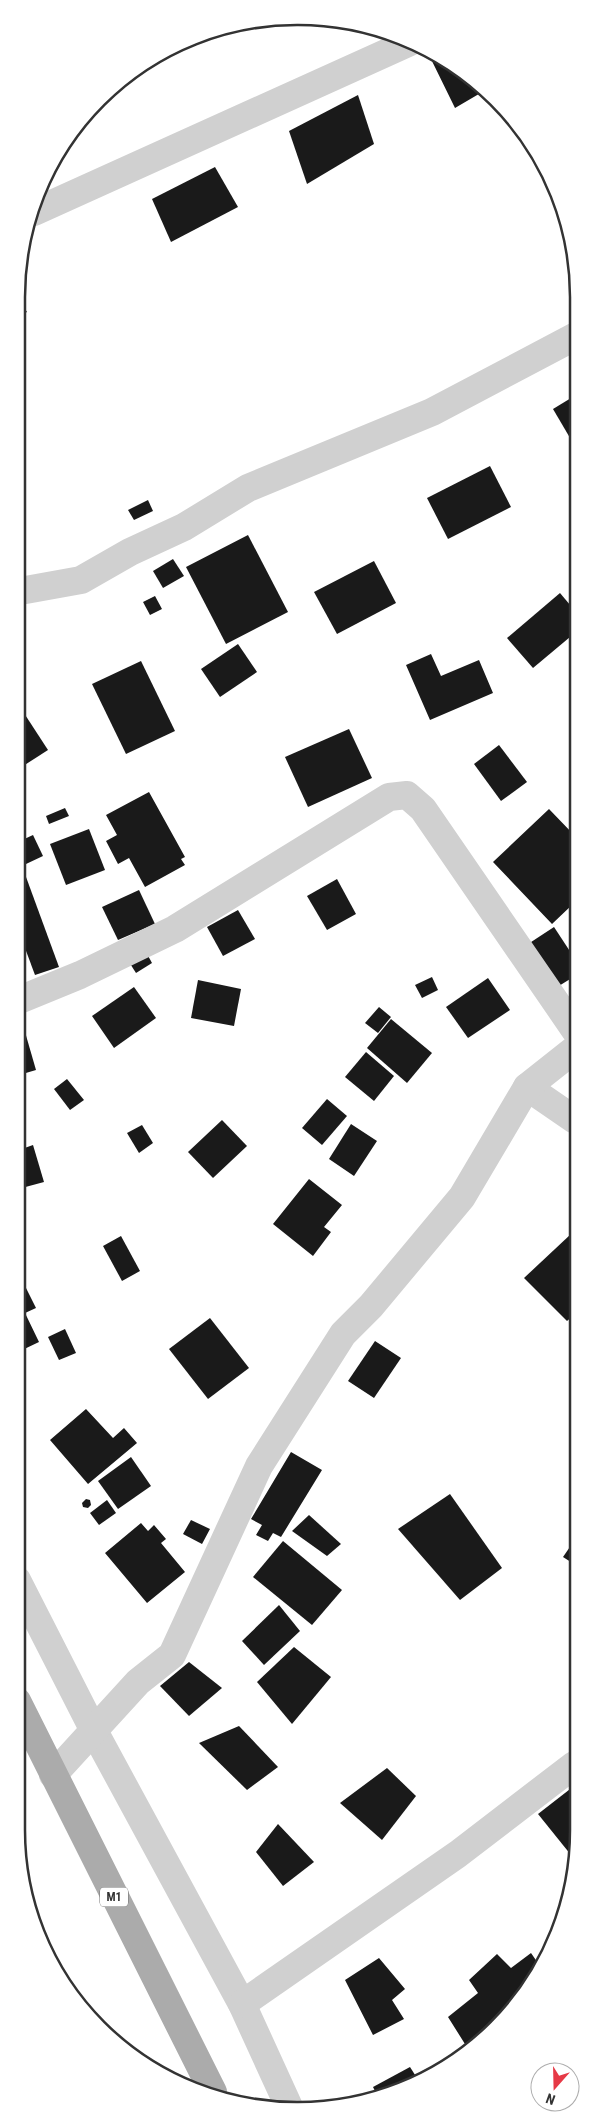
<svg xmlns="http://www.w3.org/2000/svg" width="595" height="2127" font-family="'Roboto Condensed',sans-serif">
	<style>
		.building { fill: #1a1a1a }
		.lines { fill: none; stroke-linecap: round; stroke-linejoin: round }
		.minor { stroke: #d0d0d0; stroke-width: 28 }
		.primary { stroke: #ababab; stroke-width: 28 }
		.labels { text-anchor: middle; stroke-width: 5; stroke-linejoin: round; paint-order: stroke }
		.shield { fill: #fff; stroke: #707070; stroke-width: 1 }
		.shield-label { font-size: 12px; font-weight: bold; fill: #333 }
		.rim { fill: none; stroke: #333; stroke-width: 2.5 }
	</style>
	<rect width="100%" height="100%" fill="#fff"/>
	<g class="building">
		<path d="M438 54 472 82 484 91 455 108 430 57Z"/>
		<path d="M358 95 374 144 307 184 289 131Z"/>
		<path d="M215 167 238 207 171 242 152 199Z"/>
		<path d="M21 303 27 312 21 315Z"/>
		<path d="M576 395V441L573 443 553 409Z"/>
		<path d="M490 466 511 507 448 539 427 498Z"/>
		<path d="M148 500 153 511 134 520 128 510Z"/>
		<path d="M248 535 288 612 226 644 186 567Z"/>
		<path d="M173 559 184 576 163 588 153 571Z"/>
		<path d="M374 561 396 603 337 634 314 592Z"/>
		<path d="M560 593 576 612V632L533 668 507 638Z"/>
		<path d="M155 596 162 609 150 615 143 602Z"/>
		<path d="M238 644 257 672 220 697 201 669Z"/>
		<path d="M431 654 441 676 479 660 493 693 430 720 406 665Z"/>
		<path d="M141 661 175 731 126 754 92 684Z"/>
		<path d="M20 707 48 750 20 768Z"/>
		<path d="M349 729 372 778 308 807 285 757Z"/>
		<path d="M499 745 527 782 501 801 474 764Z"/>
		<path d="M149 792 185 857 181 859 185 865 145 887 129 858 118 864 106 841 117 835 106 815Z"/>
		<path d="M65 808 69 816 49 824 46 816Z"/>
		<path d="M549 809 575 836V906L573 904 552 924 493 862Z"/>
		<path d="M89 829 105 870 66 885 50 844Z"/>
		<path d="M33 835 43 856 26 864 20 851V841Z"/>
		<path d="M22 866 59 967 35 975 19 932V867Z"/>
		<path d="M337 879 356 914 327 930 307 896Z"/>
		<path d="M139 890 155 924 118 940 102 907Z"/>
		<path d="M238 910 255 939 223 956 207 927Z"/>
		<path d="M554 927 575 959V976L554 989 525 946Z"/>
		<path d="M146 952 152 963 136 973 129 962Z"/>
		<path d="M432 977 438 990 422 998 415 985Z"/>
		<path d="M488 978 510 1010 468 1038 446 1007Z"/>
		<path d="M198 980 241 989 234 1026 191 1018Z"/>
		<path d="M134 987 156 1018 114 1048 92 1016Z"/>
		<path d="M379 1007 391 1017 378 1033 365 1023Z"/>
		<path d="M391 1019 432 1053 407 1083 367 1048Z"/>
		<path d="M25 1032 36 1070 19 1075V1034Z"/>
		<path d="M366 1052 394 1076 374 1101 345 1077Z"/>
		<path d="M67 1079 84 1100 70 1110 54 1089Z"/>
		<path d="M327 1099 347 1116 322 1145 302 1128Z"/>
		<path d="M222 1120 247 1146 213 1178 188 1152Z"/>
		<path d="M351 1124 377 1141 354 1176 329 1159Z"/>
		<path d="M142 1125 153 1143 139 1153 127 1133Z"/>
		<path d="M33 1145 44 1182 18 1189 19 1150Z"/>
		<path d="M309 1179 342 1205 324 1227 331 1232 313 1256 273 1224Z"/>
		<path d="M571 1234 575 1238 574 1315 567 1321 524 1278Z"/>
		<path d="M121 1236 140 1271 122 1281 103 1246Z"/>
		<path d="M18 1272 36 1308 25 1313 39 1342 18 1352Z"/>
		<path d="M210 1318 249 1368 208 1399 169 1349Z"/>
		<path d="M65 1329 76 1353 59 1360 48 1337Z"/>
		<path d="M375 1341 401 1358 374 1398 348 1381Z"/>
		<path d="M86 1409 113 1438 124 1428 137 1443 88 1484 50 1440Z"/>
		<path d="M291 1452 322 1470 281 1537 273 1533 268 1541 256 1535 262 1525 251 1519Z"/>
		<path d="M131 1457 151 1486 118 1509 98 1481Z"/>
		<path d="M450 1494 502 1568 460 1600 398 1529Z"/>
		<path d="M86 1499 90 1500 91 1505 88 1508 83 1507 82 1503Z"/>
		<path d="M107 1500 116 1513 99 1525 90 1513Z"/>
		<path d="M309 1515 341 1544 327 1556 292 1531Z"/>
		<path d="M191 1520 210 1529 202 1544 183 1534Z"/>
		<path d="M141 1523 148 1531 154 1525 166 1539 161 1543 185 1572 147 1603 105 1553Z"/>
		<path d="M283 1541 342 1590 312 1625 253 1577Z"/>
		<path d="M574 1541V1564L563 1557Z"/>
		<path d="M279 1605 300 1631 264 1665 242 1641Z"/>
		<path d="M294 1647 331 1677 292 1724 257 1682Z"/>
		<path d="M189 1662 222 1688 189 1716 160 1686Z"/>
		<path d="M239 1726 278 1767 247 1790 199 1743Z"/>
		<path d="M387 1768 416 1796 382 1840 340 1803Z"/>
		<path d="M574 1786 573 1853 571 1855 538 1814Z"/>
		<path d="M278 1824 314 1862 283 1886 256 1852Z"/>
		<path d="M531 1953 540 1966 532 1986 470 2052 448 2017 478 1993 469 1980 497 1954 511 1968Z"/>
		<path d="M379 1958 405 1989 392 2000 404 2019 373 2035 345 1980Z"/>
		<path d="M410 2067 417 2078 378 2097 373 2087Z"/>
	</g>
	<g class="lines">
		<g class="minor">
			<path d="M34 212 408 43"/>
			<path d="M20 591 81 580 130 552 184 527 248 488 432 412 576 336"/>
			<path d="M19 1000 80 975 175 929 389 797 407 795 423 809 575 1030"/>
			<path d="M527 1087 575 1120"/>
			<path d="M17 1580 94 1731 242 2004 290 2109"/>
			<path d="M53 1775 138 1682 172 1655 259 1466 343 1334 371 1306 462 1197 527 1087 575 1049"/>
			<path d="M242 2004 458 1854 574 1765"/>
		</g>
		<path class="primary" d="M17 1701 213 2092"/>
	</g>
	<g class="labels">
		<rect class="shield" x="100" y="1887.5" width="28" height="19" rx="4"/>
		<g class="shield-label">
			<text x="114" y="1901">M1</text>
		</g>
	</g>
	<path d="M0 0H595V2127H0ZM297 25H298A272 272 0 0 1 570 297V1830A272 272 0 0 1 298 2102H297A272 272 0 0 1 25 1830V297A272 272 0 0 1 297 25Z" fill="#fff" fill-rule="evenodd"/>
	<path class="rim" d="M297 25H298A272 272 0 0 1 570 297V1830A272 272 0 0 1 298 2102H297A272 272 0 0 1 25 1830V297A272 272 0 0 1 297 25Z"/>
	<g transform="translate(555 2087) rotate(200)"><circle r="24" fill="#ffffff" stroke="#adadad"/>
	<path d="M0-4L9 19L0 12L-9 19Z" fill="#e63946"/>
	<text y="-8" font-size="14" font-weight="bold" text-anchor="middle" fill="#333333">N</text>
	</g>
</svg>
